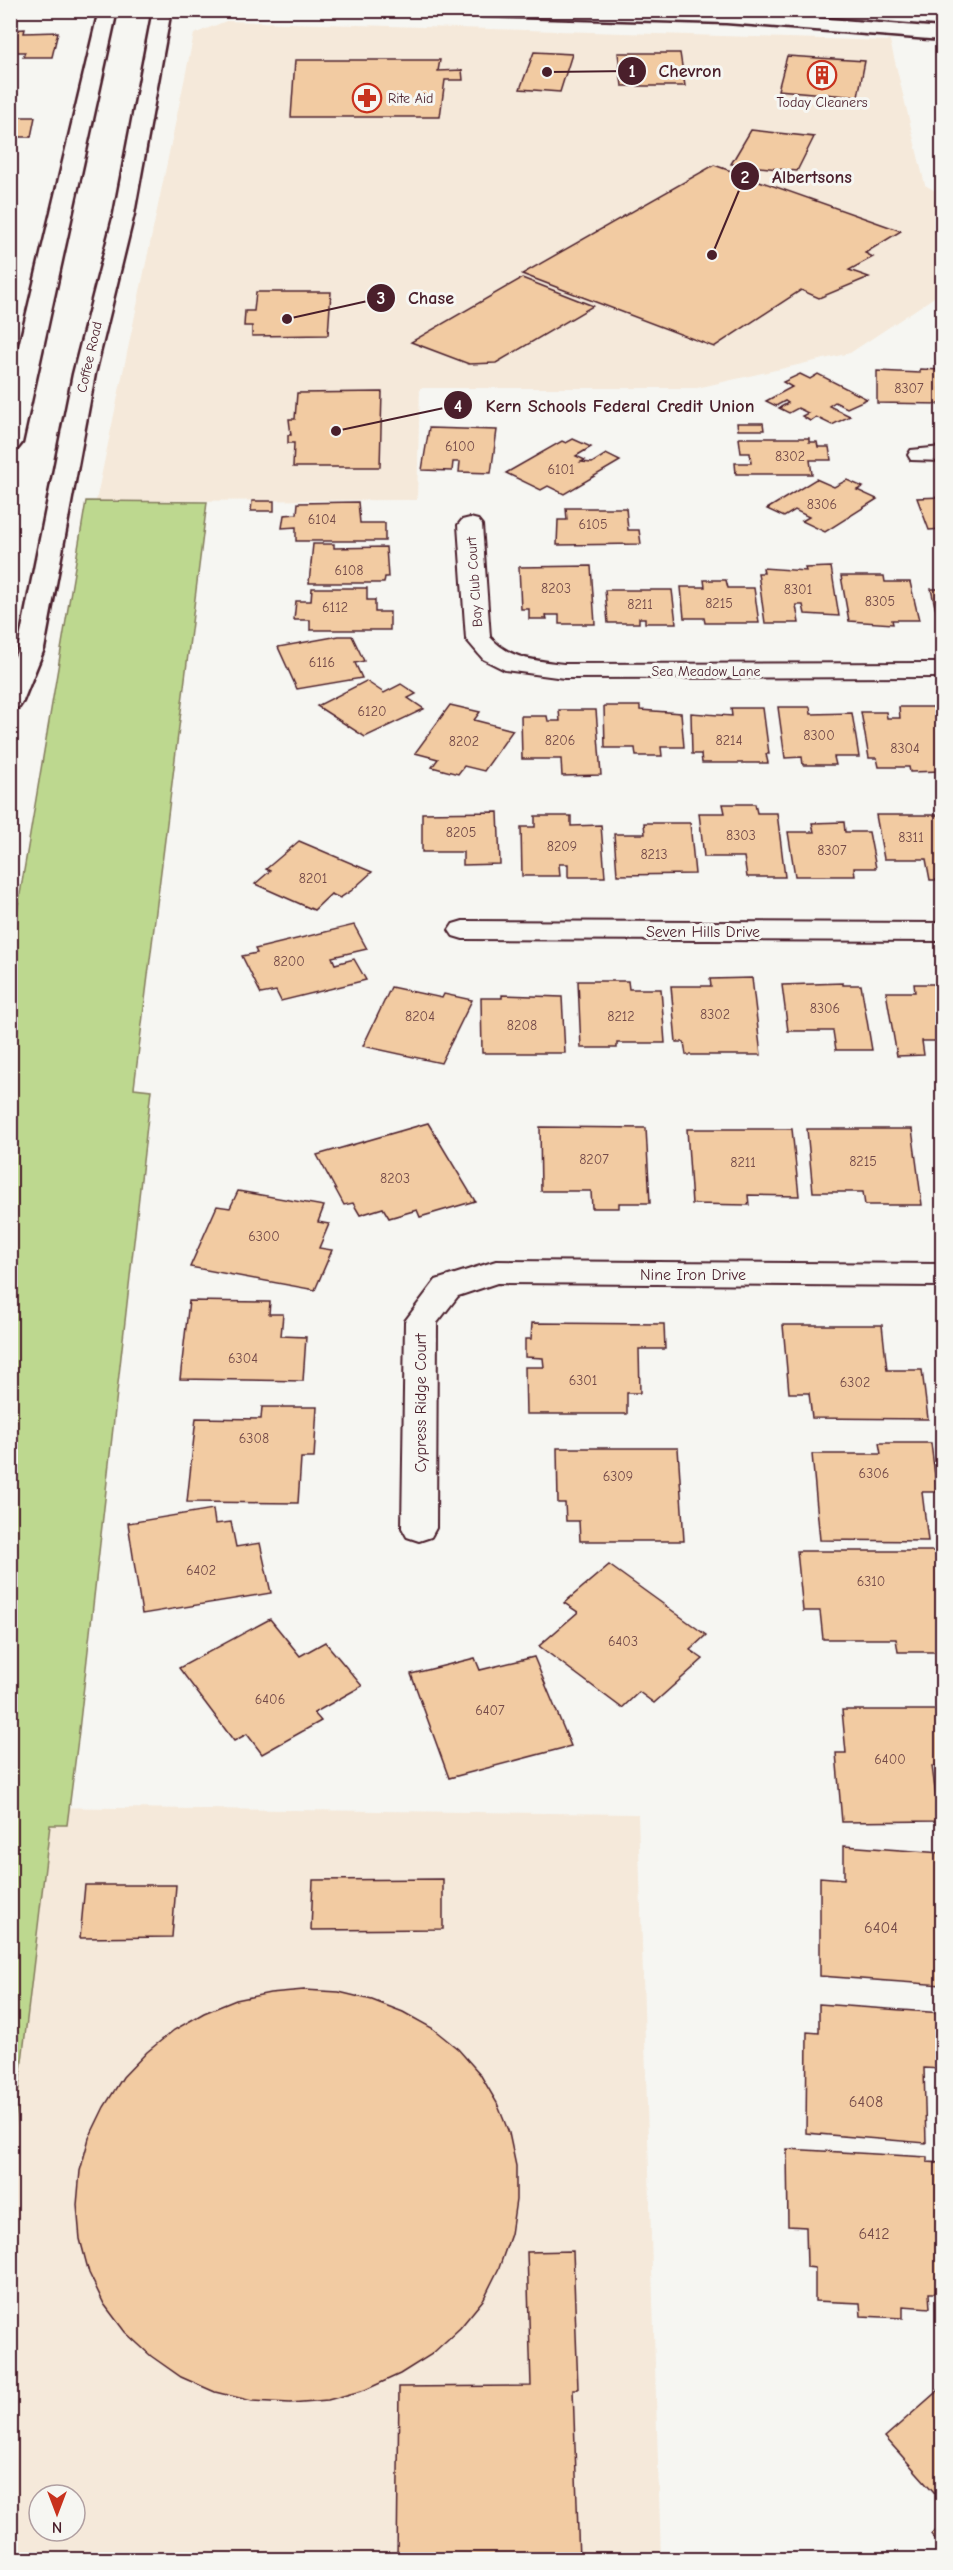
<svg xmlns="http://www.w3.org/2000/svg" width="953" height="2570" font-family="'Comic Neue',sans-serif">
	<style>
		.built { fill: #f5e9da; fill-rule: evenodd }
		.green { fill: #bdd88f; stroke: #847c5d; stroke-width: 1.5 }
		.building { fill: #f2cba2; stroke: #4a1f2b; stroke-width: 1.5 }
		.lines { fill: none; stroke-linecap: round; stroke-linejoin: round }
		.street-casing { stroke: #4a1f2b; stroke-width: 4 }
		.secondary-casing { stroke: #4a1f2b; stroke-width: 5 }
		.street { fill: #f6f6f2; fill-rule: evenodd }
		.secondary { fill: #f6f6f2; fill-rule: evenodd }
		.labels { text-anchor: middle; stroke-width: 6; stroke-linejoin: round; paint-order: stroke }
		.far-poi-label { font-size: 14px; fill: #4a1f2b; stroke: #f6f6f2; text-anchor: start }
		.far-street-label { font-size: 14px; fill: #4a1f2b; stroke: #f6f6f2 }
		.number-label { font-size: 14px; fill: #744a49 }
		.street-label { font-size: 16px; fill: #4a1f2b; stroke: #f6f6f2 }
		.near-number-label { font-size: 16px; fill: #744a49 }
		.leader { fill: none; stroke: #4a1f2b; stroke-width: 2 }
		.callout-dot { fill: #4a1f2b; stroke: #f6f6f2; stroke-width: 2 }
		.mark-label { font-size: 18px; text-anchor: middle; font-weight: bold; fill: #fff }
		.callout-label { font-size: 18px; text-anchor: middle; font-weight: bold; fill: #4a1f2b; stroke: #f6f6f2; stroke-width: 6; stroke-linejoin: round; paint-order: stroke }
	</style>
	<rect width="100%" height="100%" fill="#f6f6f2"/>
	<filter id="ink" filterUnits="userSpaceOnUse"><feTurbulence type="fractalNoise" baseFrequency=".0167" numOctaves="2"/><feDisplacementMap in="SourceGraphic" scale="12" xChannelSelector="R" yChannelSelector="G"/><feConvolveMatrix kernelMatrix="1 2 1 2 8 2 1 2 1" color-interpolation-filters="sRGB"/></filter>
	<g filter="url(#ink)">
		<g class="built">
			<path d="M226 21 890 41 925 185 942 195V292L850 353 697 388H420L417 500 96 501 194 34Z"/>
			<path d="M35 1807 638 1814 661 2559 11 2560 10 2047ZM39 2495H75V2531H39Z"/>
		</g>
		<path class="green" d="M86 501 207 502 134 1088 151 1090 78 1739 67 1825H50L11 2154V948Z"/>
		<g class="building">
			<path d="M25 29 24 33 58 32 52 57H23L25 52H10V30Z"/>
			<path d="M534 52 572 54 560 92 520 89Z"/>
			<path d="M618 53H680L685 86H622Z"/>
			<path d="M787 56 865 61 858 97 778 90Z"/>
			<path d="M295 60H440L438 71 462 70 463 80H445L440 117H291Z"/>
			<path d="M10 117H35L31 137H10Z"/>
			<path d="M751 130 814 137 797 171 731 164Z"/>
			<path d="M714 165 901 231 865 253 873 257 849 270 869 277 819 298 801 290 714 347 522 274Z"/>
			<path d="M522 278 593 306 496 363 469 364 411 342Z"/>
			<path d="M256 292H331L328 335 252 336V326H244L245 311H254Z"/>
			<path d="M920 369 940 370 941 404 877 403V371L920 373Z"/>
			<path d="M800 374 810 379 818 374 867 399 847 408 835 402 829 406 850 416 832 425 816 417 810 421 802 416 808 413 798 408 789 413 779 408 788 403 785 401 776 406 766 401 792 387 783 382Z"/>
			<path d="M382 392 380 467H293L294 443H288V435H291L289 419H295L297 393Z"/>
			<path d="M737 423H763L764 430H738Z"/>
			<path d="M429 428 497 430 491 473 459 472 460 462H453L452 471 422 470Z"/>
			<path d="M739 438H809V442H817L818 447H829L831 460H810L812 474H736L735 463H751L750 453H741Z"/>
			<path d="M573 439 591 447 576 456 585 460 581 462 592 463 606 454 620 461 564 494 548 486 541 490 506 473 562 441 566 443Z"/>
			<path d="M816 479 834 487 847 480 863 487 857 490 877 499 825 532 802 521 809 517 795 510 784 517 767 509Z"/>
			<path d="M942 497V529L929 530 917 498Z"/>
			<path d="M252 501H274V511H251Z"/>
			<path d="M358 502 360 523H385V541H296V527L282 528 284 515 297 514 298 503Z"/>
			<path d="M566 508H626L628 530H639L641 544 557 545 558 520H567Z"/>
			<path d="M313 544H334V548L386 547 388 577H385L384 583H309Z"/>
			<path d="M591 566 595 624H559V615H546L547 619H529V609H521L519 567Z"/>
			<path d="M831 567 839 616 805 614 803 605H796L799 623H765L758 573H764L763 568 806 571 805 568Z"/>
			<path d="M841 576H884L885 582H910L919 620H892L893 624 849 621Z"/>
			<path d="M704 580H726L728 588H754L759 623H705L704 618H684L681 587H705Z"/>
			<path d="M312 588H367V600H375V612H390V630H310V620H294L296 601H311Z"/>
			<path d="M931 589H942V624H939Z"/>
			<path d="M605 590H672L676 623H645V618H639V623H608Z"/>
			<path d="M339 636H352L364 661 355 663 362 678 297 689 278 647Z"/>
			<path d="M366 681 384 693 401 684 416 694 408 698 424 709 365 737 317 706Z"/>
			<path d="M450 705 480 712 474 720 513 730 484 771 464 766 458 774 432 767 438 759 415 753Z"/>
			<path d="M604 706H640V710L681 713 684 747H661L662 756H636L635 748H605Z"/>
			<path d="M778 707H810L811 714 852 713 859 757H834L836 765H803L802 757 785 758Z"/>
			<path d="M899 707H936L942 737V771L910 772 909 767H879L877 758H869L861 712H886L887 718H900Z"/>
			<path d="M731 708H763L769 754H766L768 763H702L701 754H692L691 713 732 716Z"/>
			<path d="M559 710H596L601 775 562 776 561 759H522L521 716H547L548 721H560Z"/>
			<path d="M723 804H755L757 813H777L785 877H747L744 857H704L699 813H725Z"/>
			<path d="M498 812 500 864 463 865V852H422V813Z"/>
			<path d="M876 815H942V880H930L926 859H884Z"/>
			<path d="M535 816H571V826L601 825 605 877H568V864H559L560 876H522L521 827H535Z"/>
			<path d="M844 822 845 832H869L876 868H854L855 876H795L788 832H814L812 823Z"/>
			<path d="M644 823H690L695 874 617 875 614 834H645Z"/>
			<path d="M299 841 372 872 351 891 340 898 331 894 314 910 255 884 270 871 266 869Z"/>
			<path d="M354 925 367 949 332 957 335 964 354 959 366 980 281 1001 276 991 261 994 242 956 257 953 255 949Z"/>
			<path d="M752 978 761 1055H686L684 1042H676L671 986H711L710 979Z"/>
			<path d="M578 981H628L629 989H661L665 1043H617V1048H581Z"/>
			<path d="M843 983V985H861L872 1050H836L833 1031H788L782 985Z"/>
			<path d="M914 984H942V1041H922L924 1055 897 1056 886 992H915Z"/>
			<path d="M391 987 442 998 444 994 472 1000 441 1063 363 1046Z"/>
			<path d="M502 995 562 997 565 1053H482L481 998H502Z"/>
			<path d="M428 1123 475 1201 420 1217 417 1210 389 1218 383 1208 360 1215 353 1203 344 1205 317 1155Z"/>
			<path d="M540 1127 646 1128 650 1203H619V1208H592L591 1191H541Z"/>
			<path d="M687 1129H792L799 1196 748 1195 749 1205 692 1204Z"/>
			<path d="M807 1129H912L922 1205H865L863 1192H813Z"/>
			<path d="M238 1191 324 1206 318 1222 329 1224 319 1248 332 1250 315 1290 190 1267 217 1206 230 1208Z"/>
			<path d="M189 1301 270 1302 269 1314H283L281 1336 306 1337 303 1381 180 1379Z"/>
			<path d="M532 1323 664 1324 665 1349H639L640 1393H627V1414H526L525 1367H544L543 1358 525 1357V1339H531Z"/>
			<path d="M783 1325H882L887 1370H922L928 1419 812 1418 809 1393H789Z"/>
			<path d="M262 1407H317L314 1458H301L298 1503 187 1502 196 1418 261 1419Z"/>
			<path d="M879 1443H931L937 1492H922L928 1541 820 1540 812 1454H881Z"/>
			<path d="M557 1448H678L684 1541H580L579 1521H566L565 1503H558Z"/>
			<path d="M213 1509 215 1524 231 1522 236 1547 260 1543 271 1593 142 1614 128 1523Z"/>
			<path d="M797 1551H942V1652H898L896 1639H823L820 1611H803Z"/>
			<path d="M609 1565 706 1635 690 1650 703 1659 654 1703 639 1692 622 1708 539 1646 578 1612 564 1603Z"/>
			<path d="M270 1619 300 1656 325 1642 362 1686 314 1713 321 1721 262 1754 247 1734 234 1741 179 1668Z"/>
			<path d="M534 1657 571 1746 449 1778 411 1674 475 1658 480 1670Z"/>
			<path d="M842 1710H942V1766H932L939 1821 842 1822 836 1753H846Z"/>
			<path d="M844 1846 942 1853V1985L820 1976V1877L844 1879Z"/>
			<path d="M443 1879V1929L311 1930 313 1880Z"/>
			<path d="M85 1885H176L172 1937 80 1938Z"/>
			<path d="M304 1990 339 1992 372 2000 403 2012 432 2028 458 2049 480 2074 497 2103 509 2133 516 2166V2200L511 2234 499 2268 483 2300 460 2328 432 2354 400 2374 365 2390 328 2400 290 2403 252 2401 215 2392 181 2377 151 2356 125 2332 104 2304 89 2273 80 2239 77 2205 80 2171 89 2138 104 2107 123 2077 147 2052 174 2030 204 2013 236 2000 270 1993Z"/>
			<path d="M819 2004 942 2013V2069L924 2068 926 2143 806 2133 807 2032 819 2033Z"/>
			<path d="M787 2149 927 2157V2162L942 2163V2239L938 2238 941 2293H929L930 2308 903 2306V2318L861 2316 860 2303 815 2301V2268L807 2267 806 2227 788 2226Z"/>
			<path d="M573 2251 578 2389H573L579 2560H397L399 2387 531 2386 527 2252Z"/>
			<path d="M942 2387V2501L885 2437Z"/>
			<path d="M942 2524V2548L931 2534Z"/>
		</g>
		<g class="lines">
			<g class="street-casing">
				<g id="street">
					<path d="M942 447V461L911 460 908 455 911 450Z"/>
					<path d="M470 518 478 520 482 525 490 637C511 660 535 660 564 664L942 663V677L564 678 505 670 483 659 466 639 458 525 462 520Z"/>
					<path d="M463 921 942 923V941L463 939 453 936 449 930 453 924Z"/>
					<path d="M496 1261 942 1264V1286L497 1283 458 1296 437 1323 436 1528 431 1537 419 1541 407 1537 402 1528 405 1321 436 1280Z"/>
				</g>
			</g>
			<g class="secondary-casing">
				<g id="secondary">
					<path d="M99 10H117L22 443 18 448 10 450V384Z"/>
					<path d="M153 10H171L134 214 95 374 44 649 23 701 19 707 10 709V667L18 649 73 374 114 214Z"/>
					<path d="M473 10 726 11 942 28V40L726 23 482 16Z"/>
				</g>
			</g>
			<use href="#street" class="street"/>
			<use href="#secondary" class="secondary"/>
		</g>
	</g>
	<defs>
		<g id="building-ring" transform="scale(1.5)"><circle r="9.5" fill="#f6f6f2" stroke="#c8321e" stroke-width="1.5"/><path d="M-4-6H4V6H1V3H-1V6H-4ZM-2.5-4.3h1.7v1.8h-1.7ZM.8-4.3h1.7v1.8H.8ZM-2.5-1h1.7V.8h-1.7ZM.8-1h1.7V.8H.8Z" fill="#c8321e"/></g>
		<g id="pharmacy-ring" transform="scale(1.5)"><circle r="9.5" fill="#f6f6f2" stroke="#c8321e" stroke-width="1.5"/><path d="M-2-6h4v4h4v4h-4v4h-4v-4h-4v-4h4Z" fill="#c8321e"/></g>
	</defs>
	<g fill-rule="evenodd">
		<use href="#building-ring" x="822" y="75"/>
		<use href="#pharmacy-ring" x="367" y="98"/>
	</g>
	<g class="labels">
		<g class="far-poi-label">
			<text x="388" y="103">Rite Aid</text>
			<text x="822" y="107" text-anchor="middle">Today Cleaners</text>
		</g>
		<g class="far-street-label">
			<text transform="translate(89 357) rotate(-77)" y="5">Coffee Road</text>
			<text transform="translate(474 582) rotate(-94)" y="5">Bay Club Court</text>
			<text x="706" y="676">Sea Meadow Lane</text>
		</g>
		<g class="number-label">
			<text x="909" y="393">8307</text>
			<text x="460" y="451">6100</text>
			<text x="790" y="461">8302</text>
			<text x="561" y="474">6101</text>
			<text x="822" y="509">8306</text>
			<text x="322" y="524">6104</text>
			<text x="593" y="529">6105</text>
			<text x="349" y="575">6108</text>
			<text x="556" y="593">8203</text>
			<text x="798" y="594">8301</text>
			<text x="880" y="606">8305</text>
			<text x="719" y="608">8215</text>
			<text x="640" y="609">8211</text>
			<text x="335" y="612">6112</text>
			<text x="322" y="667">6116</text>
			<text x="372" y="716">6120</text>
			<text x="819" y="740">8300</text>
			<text x="560" y="745">8206</text>
			<text x="729" y="745">8214</text>
			<text x="464" y="746">8202</text>
			<text x="905" y="753">8304</text>
			<text x="461" y="837">8205</text>
			<text x="741" y="840">8303</text>
			<text x="911" y="842">8311</text>
			<text x="562" y="851">8209</text>
			<text x="832" y="855">8307</text>
			<text x="654" y="859">8213</text>
			<text x="313" y="883">8201</text>
			<text x="289" y="966">8200</text>
			<text x="825" y="1013">8306</text>
			<text x="715" y="1019">8302</text>
			<text x="420" y="1021">8204</text>
			<text x="621" y="1021">8212</text>
			<text x="522" y="1030">8208</text>
			<text x="594" y="1164">8207</text>
			<text x="863" y="1166">8215</text>
			<text x="743" y="1167">8211</text>
			<text x="395" y="1183">8203</text>
			<text x="264" y="1241">6300</text>
			<text x="243" y="1363">6304</text>
			<text x="583" y="1385">6301</text>
			<text x="855" y="1387">6302</text>
			<text x="254" y="1443">6308</text>
			<text x="874" y="1478">6306</text>
			<text x="618" y="1481">6309</text>
			<text x="201" y="1575">6402</text>
			<text x="871" y="1586">6310</text>
			<text x="623" y="1646">6403</text>
			<text x="270" y="1704">6406</text>
			<text x="490" y="1715">6407</text>
			<text x="890" y="1764">6400</text>
		</g>
		<g class="street-label">
			<text x="703" y="937">Seven Hills Drive</text>
			<text x="693" y="1280">Nine Iron Drive</text>
			<text transform="translate(420 1403) rotate(-90)" y="6">Cypress Ridge Court</text>
		</g>
		<g class="near-number-label">
			<text x="881" y="1933">6404</text>
			<text x="866" y="2107">6408</text>
			<text x="874" y="2239">6412</text>
		</g>
	</g>
	<path class="leader" d="M547 72L632 71M712 255L745 176M287 319L381 298M336 431L458 405"/>
	<g class="callout-dot">
		<circle cx="547" cy="72" r="6"/>
		<circle cx="712" cy="255" r="6"/>
		<circle cx="287" cy="319" r="6"/>
		<circle cx="336" cy="431" r="6"/>
		<circle cx="632" cy="71" r="15"/>
		<circle cx="745" cy="176" r="15"/>
		<circle cx="381" cy="298" r="15"/>
		<circle cx="458" cy="405" r="15"/>
	</g>
	<g class="mark-label">
		<text x="632" y="77">1</text>
		<text x="745" y="183">2</text>
		<text x="381" y="304">3</text>
		<text x="458" y="412">4</text>
	</g>
	<g class="callout-label">
		<text x="690" y="77">Chevron</text>
		<text x="812" y="183">Albertsons</text>
		<text x="431" y="304">Chase</text>
		<text x="620" y="412">Kern Schools Federal Credit Union</text>
	</g>
	<rect width="953" height="2570" fill="none" stroke="#f6f6f2" stroke-width="36"/>
	<rect x="18" y="18" width="917" height="2534" fill="none" stroke="#4a1f2b" stroke-width="2" filter="url(#ink)"/>
	<g transform="translate(57 2513) rotate(180)"><circle r="28" fill="#f6f6f2" stroke="#b1a0a2" stroke-width="1.5"/>
	<path d="M0-4.5L10 22L0 15L-10 22Z" fill="#c8321e"/>
	<text y="-9" font-size="16" font-weight="bold" text-anchor="middle" fill="#4a1f2b">N</text>
	</g>
</svg>
